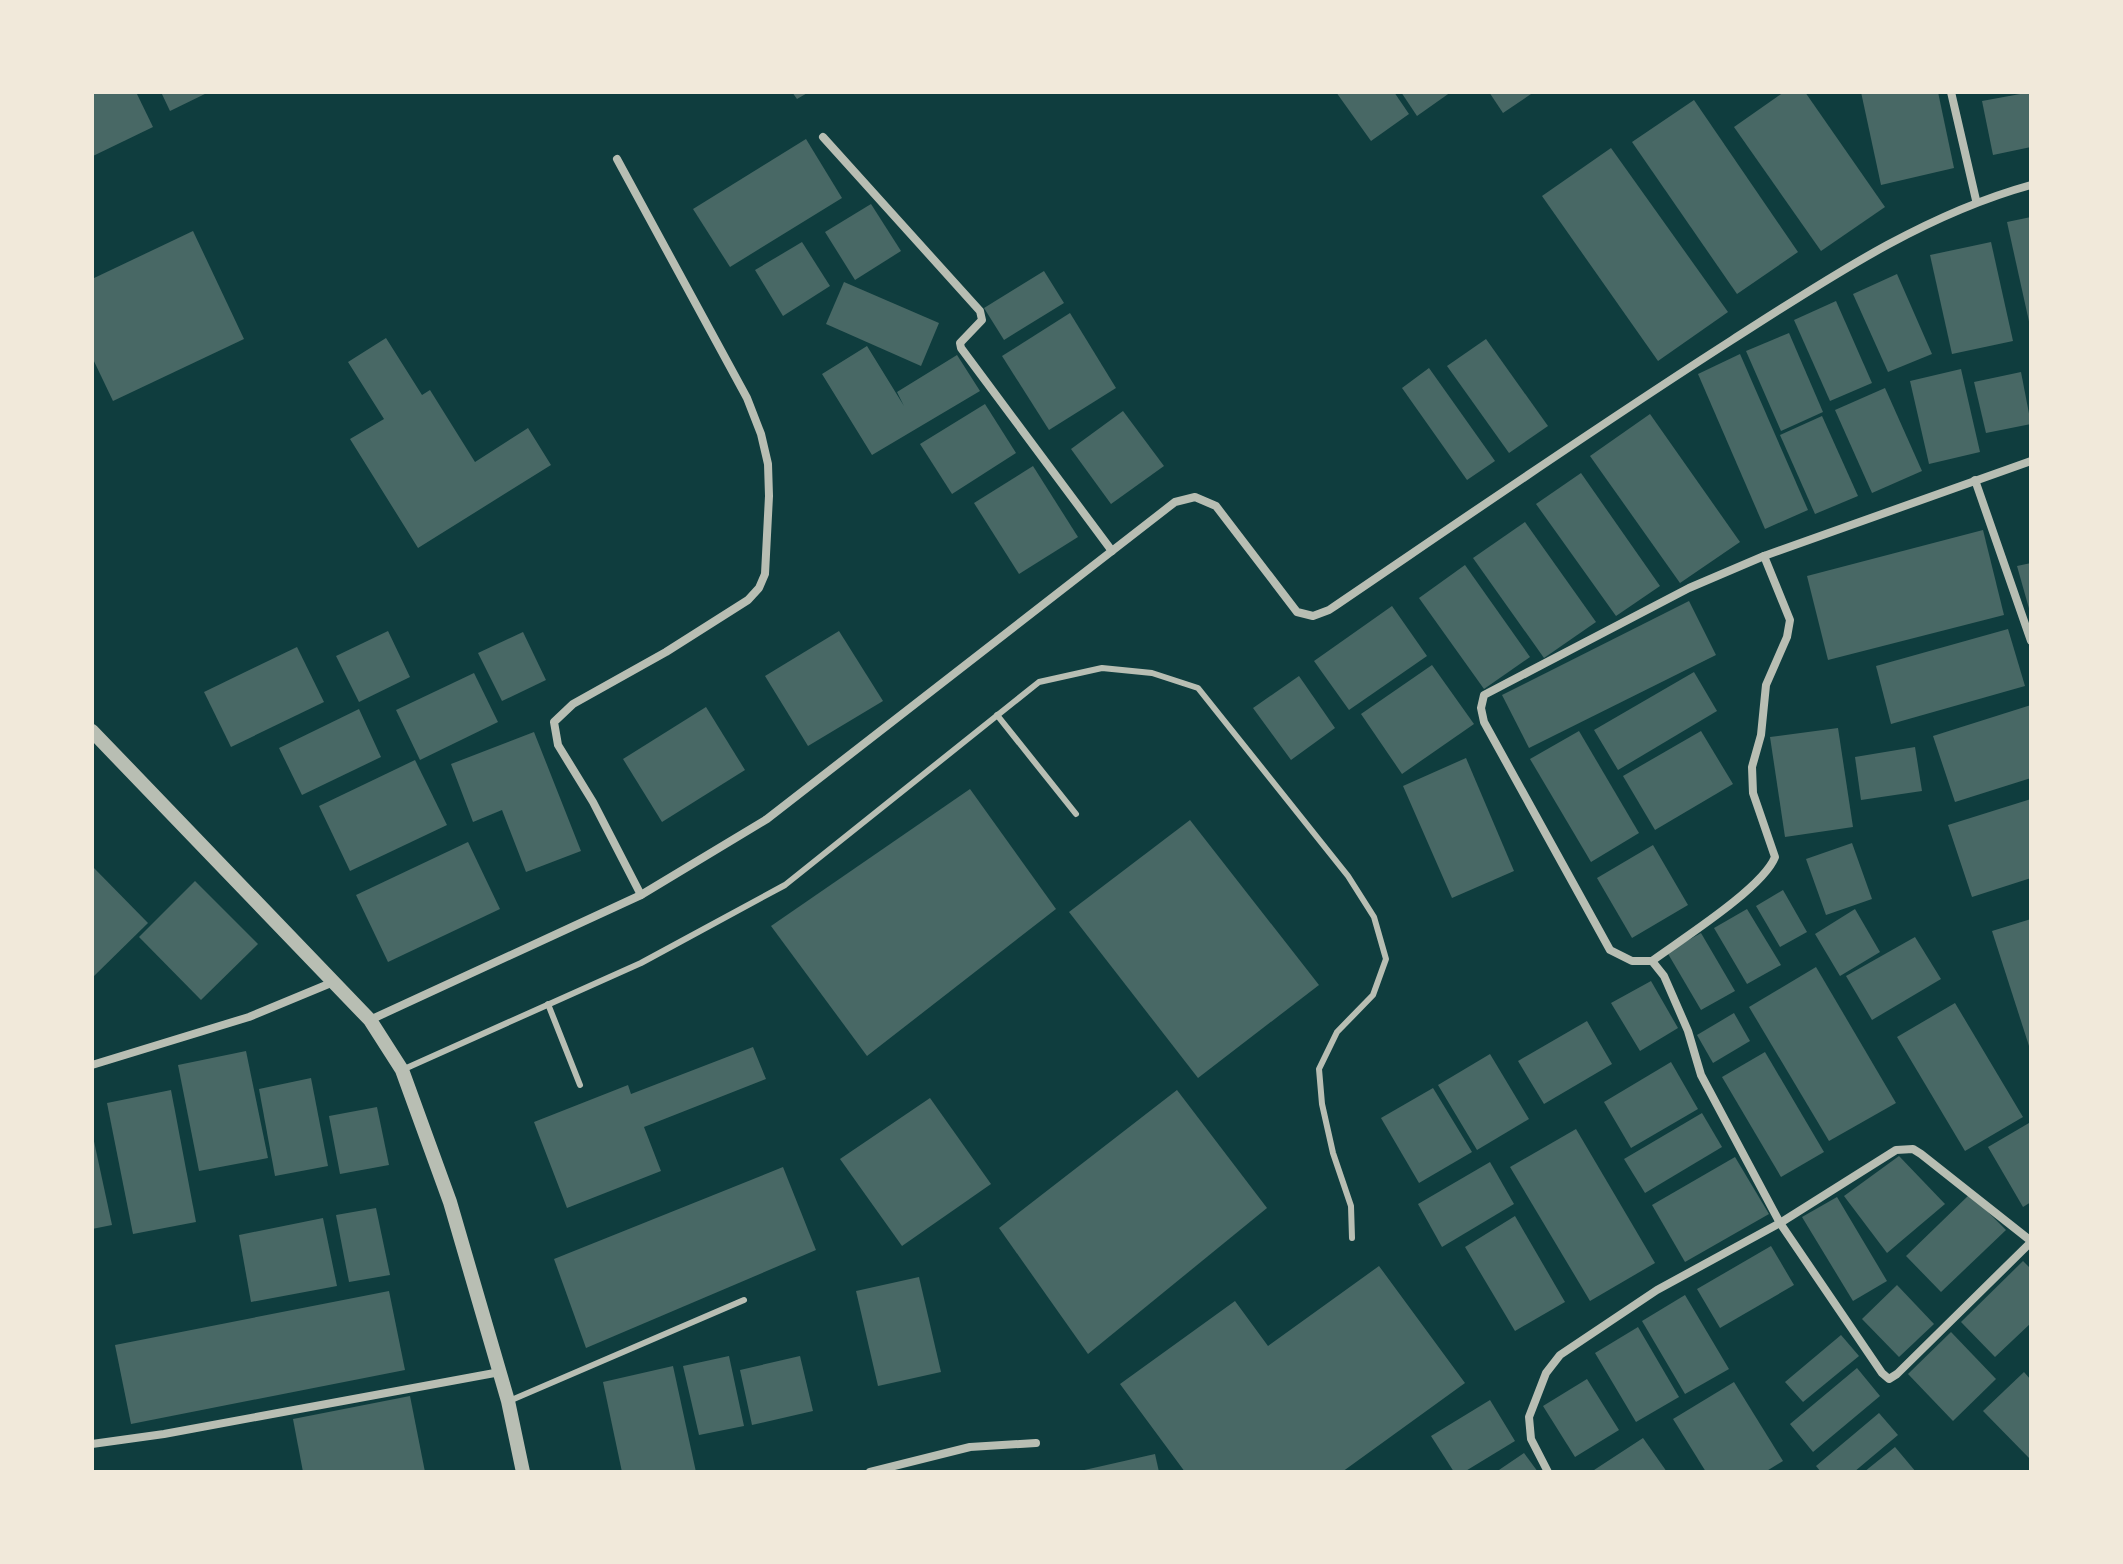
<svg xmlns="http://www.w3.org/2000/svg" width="2123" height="1564" font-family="Cabin,sans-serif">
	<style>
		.building { fill: #486865 }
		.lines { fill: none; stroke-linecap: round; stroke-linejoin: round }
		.service { stroke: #b8beb3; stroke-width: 6 }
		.minor { stroke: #b8beb3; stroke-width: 8 }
		.tertiary { stroke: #b8beb3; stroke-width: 14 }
	</style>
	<rect width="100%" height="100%" fill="#0f3d3e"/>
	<g class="building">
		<path d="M92 92H136L153 127 93 156Z"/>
		<path d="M161 92H209L170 111Z"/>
		<path d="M792 92H809L797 99Z"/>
		<path d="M1336 92H1394L1409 114 1371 141Z"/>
		<path d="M1401 92H1451L1417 116Z"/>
		<path d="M1489 92H1534L1503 113Z"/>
		<path d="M1784 92H1805L1885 207 1821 251 1734 127Z"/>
		<path d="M1861 92H1938L1954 168 1881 185Z"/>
		<path d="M2031 92V147L1993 155 1982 101Z"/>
		<path d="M1694 100 1798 252 1737 294 1632 142Z"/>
		<path d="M806 139 842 198 730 267 693 209Z"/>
		<path d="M1611 148 1728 312 1658 361 1542 196Z"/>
		<path d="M871 204 901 251 855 280 825 232Z"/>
		<path d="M2031 217V326H2030L2007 222Z"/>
		<path d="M193 231 244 339 113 401 92 357V279Z"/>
		<path d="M802 242 830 286 783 316 755 270Z"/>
		<path d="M1991 242 2013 341 1952 354 1930 255Z"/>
		<path d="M1044 271 1064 303 1004 340 984 308Z"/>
		<path d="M1897 274 1932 354 1888 372 1853 294Z"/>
		<path d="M844 282 939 323 921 366 826 324Z"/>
		<path d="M1836 301 1872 383 1830 401 1794 320Z"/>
		<path d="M1070 313 1116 388 1049 430 1002 356Z"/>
		<path d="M1789 333 1823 412 1781 431 1746 351Z"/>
		<path d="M386 338 422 395 430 390 475 462 528 428 551 465 418 548 350 439 384 419 348 362Z"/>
		<path d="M1486 339 1548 426 1509 453 1447 366Z"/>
		<path d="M867 346 904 406 897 392 957 355 980 391 872 455 822 374Z"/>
		<path d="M1740 354 1808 510 1765 529 1698 374Z"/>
		<path d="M1429 368 1495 461 1467 480 1402 388Z"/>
		<path d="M1961 369 1980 452 1929 464 1910 381Z"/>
		<path d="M2021 372 2031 424 1986 433 1974 382Z"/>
		<path d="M1885 388 1922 471 1872 493 1835 410Z"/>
		<path d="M985 404 1016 453 952 494 920 444Z"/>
		<path d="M1123 411 1164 466 1111 504 1071 449Z"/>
		<path d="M1650 414 1740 542 1680 583 1590 456Z"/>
		<path d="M1822 416 1858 496 1815 514 1780 435Z"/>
		<path d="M1033 466 1078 537 1019 574 974 503Z"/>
		<path d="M1581 473 1660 586 1616 616 1536 504Z"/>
		<path d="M1525 522 1596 622 1544 658 1473 558Z"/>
		<path d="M1983 530 2004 615 1828 660 1807 576Z"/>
		<path d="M2031 563V612H2030L2017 566Z"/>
		<path d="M1465 565 1530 657 1484 689 1419 598Z"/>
		<path d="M1689 601 1716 655 1529 748 1502 695Z"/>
		<path d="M1392 606 1427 656 1349 710 1314 661Z"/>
		<path d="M2008 629 2025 686 1891 724 1876 666Z"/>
		<path d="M388 631 410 677 359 702 336 656Z"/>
		<path d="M839 631 883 701 808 746 765 676Z"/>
		<path d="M523 632 546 680 502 701 478 653Z"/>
		<path d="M297 647 324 702 231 747 204 692Z"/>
		<path d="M1432 665 1474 724 1402 774 1361 714Z"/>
		<path d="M1694 672 1717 711 1618 770 1594 730Z"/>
		<path d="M474 673 498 722 420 760 396 710Z"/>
		<path d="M1299 676 1335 728 1291 760 1253 708Z"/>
		<path d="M2031 705V778L1955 802 1933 736Z"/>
		<path d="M706 707 745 770 662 822 623 759Z"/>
		<path d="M359 709 381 757 302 795 279 748Z"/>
		<path d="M1838 728 1853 827 1785 837 1770 737Z"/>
		<path d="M1579 731 1639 833 1591 862 1530 759Z"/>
		<path d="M1701 731 1733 784 1655 830 1623 776Z"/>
		<path d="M534 732 581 851 526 872 502 810 473 822 451 764Z"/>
		<path d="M1915 747 1922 791 1861 800 1855 757Z"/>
		<path d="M1466 758 1514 871 1452 898 1403 786Z"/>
		<path d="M415 760 447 825 350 871 319 806Z"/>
		<path d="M970 789 1056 909 867 1056 771 926Z"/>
		<path d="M2031 799V878L1972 897 1948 825Z"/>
		<path d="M1190 820 1319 985 1198 1078 1069 912Z"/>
		<path d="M468 842 500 909 388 962 356 895Z"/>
		<path d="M1852 843 1872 899 1826 915 1806 859Z"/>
		<path d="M1653 845 1688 905 1632 938 1597 878Z"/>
		<path d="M92 866 148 923 92 978Z"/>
		<path d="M195 881 258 944 201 1000 139 937Z"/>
		<path d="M1783 890 1807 932 1780 947 1756 906Z"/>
		<path d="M1747 909 1781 965 1747 984 1714 928Z"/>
		<path d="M1855 909 1880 952 1840 976 1815 934Z"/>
		<path d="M2031 919V1049H2030L1992 931Z"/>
		<path d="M1701 933 1735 991 1701 1010 1667 952Z"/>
		<path d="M1915 937 1941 979 1872 1020 1846 976Z"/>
		<path d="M1816 967 1896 1103 1829 1141 1749 1007Z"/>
		<path d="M1651 981 1678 1028 1640 1051 1611 1003Z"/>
		<path d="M1955 1003 2023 1117 1965 1151 1897 1037Z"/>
		<path d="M1734 1013 1750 1041 1713 1063 1697 1035Z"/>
		<path d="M1587 1021 1612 1064 1544 1104 1518 1061Z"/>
		<path d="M753 1047 766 1079 644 1127 661 1171 567 1208 534 1122 628 1085 631 1094Z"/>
		<path d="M246 1051 268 1158 199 1171 178 1065Z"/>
		<path d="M1765 1052 1824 1152 1781 1177 1722 1077Z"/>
		<path d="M1490 1054 1529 1119 1477 1150 1438 1085Z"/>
		<path d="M1671 1062 1698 1109 1631 1148 1604 1102Z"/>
		<path d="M311 1078 328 1166 275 1176 259 1089Z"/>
		<path d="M1433 1088 1472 1152 1419 1183 1381 1118Z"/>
		<path d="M171 1090 196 1222 133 1234 107 1103Z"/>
		<path d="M1177 1090 1267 1208 1088 1354 999 1228Z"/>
		<path d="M930 1098 991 1184 902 1246 840 1159Z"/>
		<path d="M377 1107 389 1165 340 1174 329 1116Z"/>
		<path d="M1702 1113 1722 1147 1645 1193 1624 1159Z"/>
		<path d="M2029 1123 2031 1202 2023 1207 1988 1147Z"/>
		<path d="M1576 1129 1655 1263 1590 1301 1510 1167Z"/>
		<path d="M92 1132 112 1225 92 1229Z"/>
		<path d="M1899 1156 1945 1204 1887 1253 1844 1196Z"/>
		<path d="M1735 1157 1769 1214 1685 1262 1652 1205Z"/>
		<path d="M1490 1162 1514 1204 1442 1247 1418 1204Z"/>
		<path d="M783 1167 816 1250 586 1348 554 1259Z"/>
		<path d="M1970 1194 2006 1230 1941 1292 1906 1256Z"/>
		<path d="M1837 1197 1887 1281 1853 1301 1802 1217Z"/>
		<path d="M376 1208 390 1275 349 1282 336 1215Z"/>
		<path d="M1515 1216 1565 1302 1515 1331 1465 1247Z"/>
		<path d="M323 1218 337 1286 251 1302 239 1235Z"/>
		<path d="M1771 1246 1794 1285 1720 1328 1697 1289Z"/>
		<path d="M2023 1261 2031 1269V1323L1995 1357 1961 1322Z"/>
		<path d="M1379 1266 1465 1383 1342 1472H1185L1120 1384 1235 1301 1268 1346Z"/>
		<path d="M919 1277 941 1372 878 1386 856 1291Z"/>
		<path d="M1897 1285 1934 1324 1899 1357 1862 1319Z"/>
		<path d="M389 1291 405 1370 131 1424 115 1345Z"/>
		<path d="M1685 1295 1729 1369 1685 1394 1642 1321Z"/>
		<path d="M1638 1327 1679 1397 1636 1422 1595 1353Z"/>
		<path d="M1951 1332 1996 1379 1953 1421 1908 1374Z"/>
		<path d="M1841 1335 1859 1356 1803 1402 1785 1382Z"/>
		<path d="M729 1356 744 1426 699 1435 683 1366Z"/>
		<path d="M800 1356 813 1411 752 1425 740 1370Z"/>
		<path d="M673 1366 696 1472H622L603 1382Z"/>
		<path d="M1857 1368 1880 1396 1813 1452 1790 1424Z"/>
		<path d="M2024 1372 2031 1380V1460L1983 1411Z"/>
		<path d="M1587 1379 1619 1430 1575 1457 1543 1406Z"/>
		<path d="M1734 1382 1783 1461 1765 1472H1706L1673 1419Z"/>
		<path d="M410 1396 425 1472H303L293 1419Z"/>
		<path d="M1490 1400 1515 1441 1464 1472H1454L1431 1436Z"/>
		<path d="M1879 1413 1898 1435 1854 1472H1821L1816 1466Z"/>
		<path d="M1643 1438 1667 1472H1591Z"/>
		<path d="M1895 1447 1916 1472H1864Z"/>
		<path d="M1524 1453 1538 1472H1496Z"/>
		<path d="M1155 1454 1159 1472H1080V1471Z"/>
	</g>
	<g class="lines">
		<g class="service">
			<path d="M997 715 1076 814"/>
			<path d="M548 1004 580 1085"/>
			<path d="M402 1070 641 963 785 885 1039 682 1102 668 1152 673 1198 688 1348 876 1374 917 1386 959 1373 995 1337 1032 1319 1069 1322 1104 1333 1153 1351 1206 1352 1238"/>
			<path d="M509 1401 744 1300"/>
		</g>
		<g class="minor">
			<path d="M1951 92 1976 200"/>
			<path d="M823 137 980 311 982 320 960 343 961 348 1112 551"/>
			<path d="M617 159 747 398 761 434 768 464 769 496 765 574 759 588 748 600 666 652 573 704 554 722 558 745 593 802 641 895"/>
			<path d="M2031 461 1764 556 1689 588 1484 695 1481 708 1484 722 1610 950 1632 961H1652L1664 976 1688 1031 1701 1075 1780 1223 1882 1373 1889 1379 1897 1374 2031 1242"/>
			<path d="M1975 480 2031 641"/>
			<path d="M1652 961C1682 939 1763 888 1775 857L1753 793 1752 767 1761 735 1766 685 1787 637 1790 620 1764 556"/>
			<path d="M370 1020 641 895 767 819 1175 502 1195 497 1216 506 1297 612 1313 616 1329 610C1463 519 1596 427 1732 340 1826 280 1922 215 2031 185"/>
			<path d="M92 1065 249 1017 331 983"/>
			<path d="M92 1444 164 1434 500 1372"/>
			<path d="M870 1472 970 1447 1036 1443"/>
			<path d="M1548 1472 1531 1439 1529 1417 1546 1373 1560 1355 1657 1290 1780 1223 1896 1150 1913 1149 1921 1154 2031 1241"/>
		</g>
		<path class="tertiary" d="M92 731 370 1020 402 1070 450 1202 508 1401 523 1472"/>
	</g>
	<rect width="2123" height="1564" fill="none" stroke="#f1e9da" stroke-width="188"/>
</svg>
